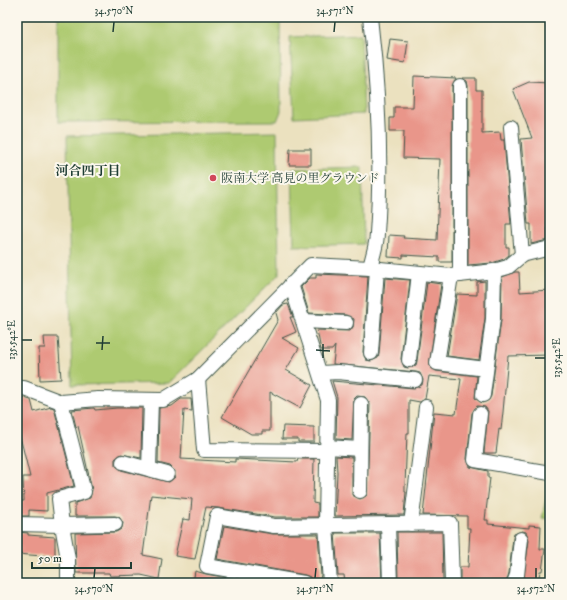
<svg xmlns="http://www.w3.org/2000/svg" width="567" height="600" font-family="'IM FELL DW Pica','Noto Serif JP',serif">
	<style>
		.green { fill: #aeca71; stroke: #668452 }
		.building { fill: #e9968a }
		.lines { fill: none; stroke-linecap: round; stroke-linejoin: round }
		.minor-casing { stroke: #3e5649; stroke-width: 16 }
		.minor { stroke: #fff; stroke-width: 14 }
		.ticks { fill: none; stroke: #1f3d34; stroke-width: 1.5 }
		.poi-dot { fill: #d1495b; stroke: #fbf7ec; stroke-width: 1.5 }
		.labels { text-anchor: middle; stroke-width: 4; stroke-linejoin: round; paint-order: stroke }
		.poi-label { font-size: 12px; fill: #1f3d34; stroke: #fbf7ec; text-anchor: start }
		.neighbourhood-label { font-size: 13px; font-weight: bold; fill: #1f3d34; stroke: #fbf7ec }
		.neatline { fill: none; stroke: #1f3d34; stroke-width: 1.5 }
		.ticks-label { font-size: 10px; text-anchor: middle; fill: #1f3d34 }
	</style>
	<rect width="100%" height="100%" fill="#fbf7ec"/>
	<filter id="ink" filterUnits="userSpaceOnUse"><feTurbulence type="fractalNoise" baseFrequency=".025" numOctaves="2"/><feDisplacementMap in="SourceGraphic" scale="8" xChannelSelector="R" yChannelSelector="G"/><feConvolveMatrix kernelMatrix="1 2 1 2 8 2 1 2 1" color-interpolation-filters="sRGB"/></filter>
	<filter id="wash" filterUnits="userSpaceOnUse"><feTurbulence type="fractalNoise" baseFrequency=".012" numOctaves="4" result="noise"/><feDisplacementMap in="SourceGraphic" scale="16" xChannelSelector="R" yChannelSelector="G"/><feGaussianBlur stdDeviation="0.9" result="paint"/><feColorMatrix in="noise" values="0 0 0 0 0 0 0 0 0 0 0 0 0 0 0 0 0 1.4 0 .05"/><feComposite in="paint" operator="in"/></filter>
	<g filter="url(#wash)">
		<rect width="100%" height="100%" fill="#ebe1bf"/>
		<g class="green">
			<path d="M58 17H280L281 111 277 121 58 122Z"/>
			<path d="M361 34 364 114 294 117 290 37Z"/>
			<path d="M277 132 279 274 169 383 72 385 67 136Z"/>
			<path d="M362 167 364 244 294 246 292 169Z"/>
			<path d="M550 480V519L542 518Z"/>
		</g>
		<g id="blocks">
			<g class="building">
				<path d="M390 39 408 41 405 63 387 60Z"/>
				<path d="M414 76 456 78 452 86V262H439V257L403 255V258L388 257 389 235 404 236 403 238 437 240 440 159 403 158 404 131H390V118H394V107H413Z"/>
				<path d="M462 78H476V90H482V133L500 132 501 140H504L511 224H506V247H509V255L504 259 492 263 468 265V86L467 81Z"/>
				<path d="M529 82 550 83V222H547L548 240 531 244V224H528L521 139 532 138 513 89Z"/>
				<path d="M290 149H311V165H289Z"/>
				<path d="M515 272H519L520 292 550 290V355L508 356 503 412 501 430 499 429 496 453H484L488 411 485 407 477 406 472 413 467 459 470 467 488 471V478H490L485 520H488V524L529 528V525L541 526 540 549H545L542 571H540L538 583H523L529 540 526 532 522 531 514 534 513 538 509 573 506 583 460 581V567H468L470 528H467V516L423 515 434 412 456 414 461 379 429 376 425 399 420 402 409 400V433H407L405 486V492H406L404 515 335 516 337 472 336 456 352 457V495L360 499 367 495 370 404 365 397 357 396 354 399 352 440 336 439 337 397 332 381 414 388 422 385 423 380 420 373 416 372 333 364 335 346 332 350H321L317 330 350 331 353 327 354 319 346 315 309 313 301 287 310 278H316V274L368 276 363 352 366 360 371 361 378 358 379 354 385 278 410 280 401 359 404 367 408 368 416 365 417 361 427 282 441 284 429 366 436 371 477 376 475 398 482 403 489 400 491 396 501 320 502 277Z"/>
				<path d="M485 281V318L479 360 447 356 457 294 477 295V282Z"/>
				<path d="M288 304 293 317H290L296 332 282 338 299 348 286 370 312 385 300 408 270 392V431H262V434H251L222 417 278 320 276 313 283 305Z"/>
				<path d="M44 337H58L61 379 40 380 39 348H45Z"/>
				<path d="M17 396 31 400 34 412 51 407 54 408 74 486 47 493V511L29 510V516H17L18 501H24L23 477H30L17 424Z"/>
				<path d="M181 399H191L192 411 184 410 181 459 235 462V459L297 462 298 459H314L313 503 318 504V517H275L218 508 206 507 195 559 175 556 183 519 190 520 192 499 151 495 143 555 162 559 159 579 141 575 110 576 109 573H76L75 533 116 532 122 528 123 523 119 517 115 516H75V503L90 498 92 490 78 426 76 427 72 410 94 408 95 410 117 408H142L141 458 121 454 115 459V465L121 470 169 482 175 477V471L170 466 158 463 159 408 172 406Z"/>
				<path d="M283 426 314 427V442H298V439H282Z"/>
				<path d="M224 526 273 534H318L321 575 319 582 312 581 310 577 305 575 217 559Z"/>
				<path d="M17 532 28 533V535L55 537V557L17 554Z"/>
				<path d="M397 532H442L443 581H440V583H398Z"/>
				<path d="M335 533H380L382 583H345L344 575H338Z"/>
				<path d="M195 571 206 574 255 583H193Z"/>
			</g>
		</g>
	</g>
	<g filter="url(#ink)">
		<use href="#blocks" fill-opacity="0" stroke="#3e5649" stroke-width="1"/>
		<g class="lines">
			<g class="minor-casing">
				<g id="minor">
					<path d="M511 127 522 255"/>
					<path d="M370 268C372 257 377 245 377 233 382 164 378 86 370 17"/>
					<path d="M460 275V86"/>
					<path d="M451 276 437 363 486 369"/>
					<path d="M291 284 328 400 326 525 330 583"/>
					<path d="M304 321 346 323"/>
					<path d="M371 353 377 269"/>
					<path d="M409 360 419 273"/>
					<path d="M321 373 338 372 415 380"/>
					<path d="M198 379 204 450 327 451"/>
					<path d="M17 388H24L61 402 98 399 163 400 198 379 311 265 370 268 451 276 494 271 508 267 522 255 550 248"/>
					<path d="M483 395 493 319 494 271"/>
					<path d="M61 402 84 492 59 499 62 525 115 524"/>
					<path d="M480 414 475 460 550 473"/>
					<path d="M327 447 360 449"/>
					<path d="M123 462 167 474"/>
					<path d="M149 469 151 400"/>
					<path d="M360 491 361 404"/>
					<path d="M17 524 62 525 68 559V583"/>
					<path d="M388 524 390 583"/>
					<path d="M411 524 426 407"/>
					<path d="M304 583 207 566 217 516 274 526 450 523 452 583"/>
					<path d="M514 583 517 575 521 539"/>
				</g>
			</g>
			<use href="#minor" class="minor"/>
		</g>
	</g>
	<path class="ticks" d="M113 32 114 22M334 32 335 22M22 340H32M96 343H110M102 350 103 336M316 350 330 351M323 358V344M535 358H545M94 578 95 568M315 578 316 568M536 578V568"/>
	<circle class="poi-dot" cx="213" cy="178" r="4"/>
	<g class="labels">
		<g class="poi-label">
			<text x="221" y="182">阪南大学 高見の里グラウンド</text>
		</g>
		<g class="neighbourhood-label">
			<text x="88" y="175">河合四丁目</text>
		</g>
	</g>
	<rect width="567" height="600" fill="none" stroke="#fbf7ec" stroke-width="44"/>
	<path d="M32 562v6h99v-6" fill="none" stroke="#1f3d34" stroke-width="2"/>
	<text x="38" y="562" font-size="12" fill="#1f3d34" stroke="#fbf7ec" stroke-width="3" paint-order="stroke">50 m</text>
	<rect x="22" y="22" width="523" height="556" class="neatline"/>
	<g class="ticks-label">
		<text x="114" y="14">34.570°N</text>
		<text x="335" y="14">34.571°N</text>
		<text transform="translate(11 340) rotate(-90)" y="4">135.542°E</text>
		<text transform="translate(556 358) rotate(-90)" y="4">135.542°E</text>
		<text x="94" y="592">34.570°N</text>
		<text x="315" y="592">34.571°N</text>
		<text x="536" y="592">34.572°N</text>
	</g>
</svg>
